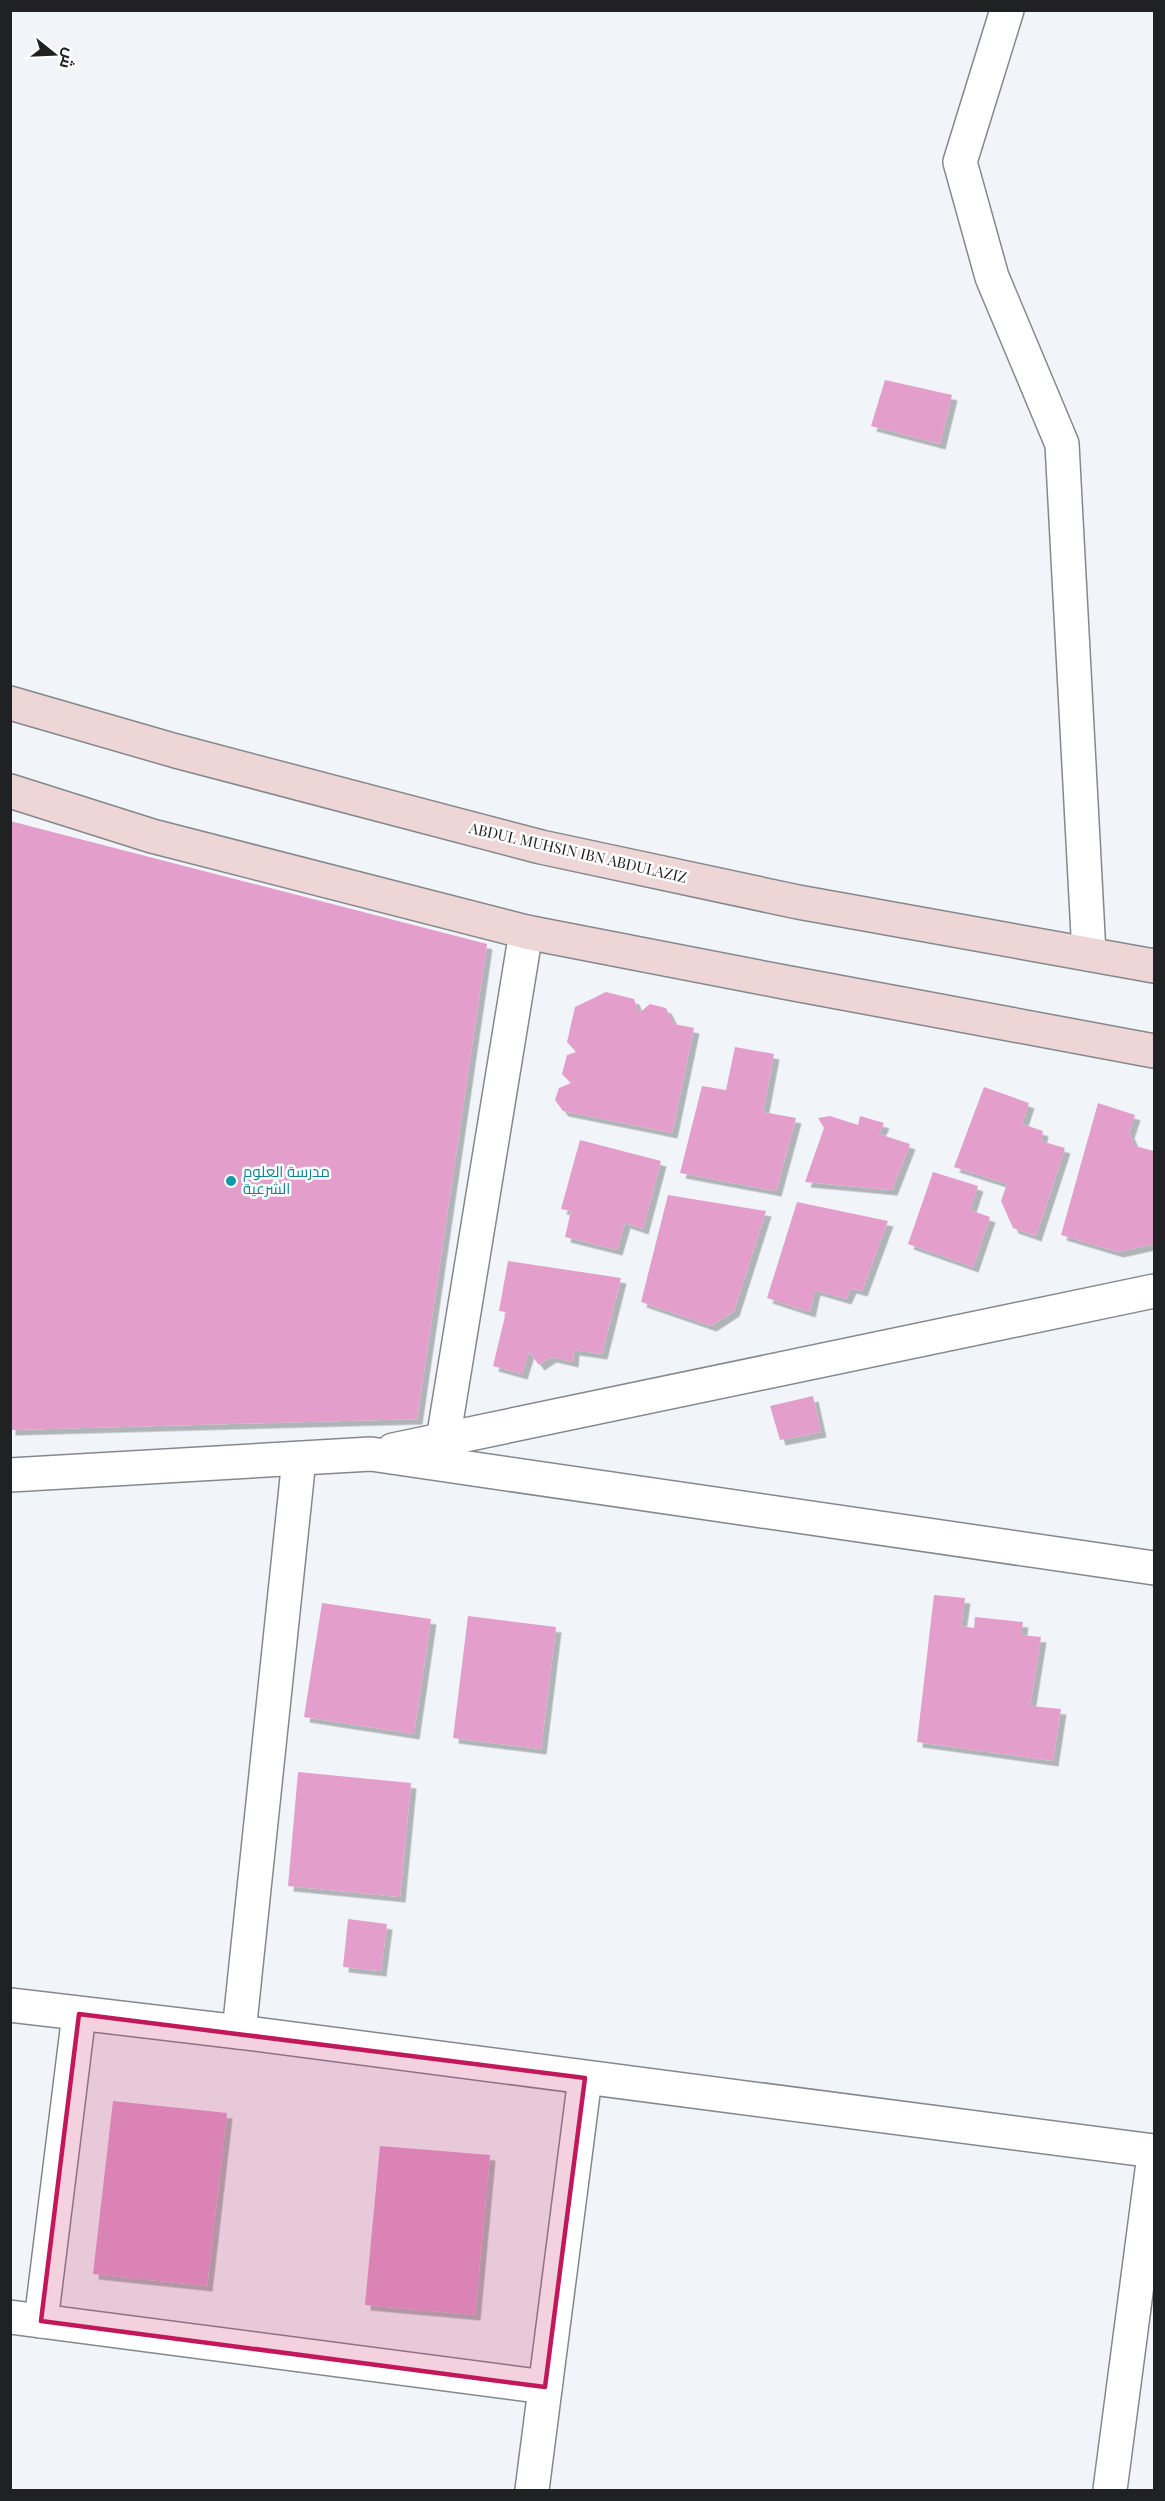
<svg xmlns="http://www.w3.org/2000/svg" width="1165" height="2501" font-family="'Playfair Display',Cairo,serif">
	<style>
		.building { fill: #e39ecc; filter: url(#shadow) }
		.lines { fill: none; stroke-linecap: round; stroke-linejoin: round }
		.street-casing { stroke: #84888c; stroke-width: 36 }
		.secondary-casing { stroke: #84888c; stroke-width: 36 }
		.street { stroke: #fff; stroke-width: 33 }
		.secondary { stroke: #eed6d7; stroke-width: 33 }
		.marked { fill: #c2185b; fill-opacity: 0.2; stroke: #c2185b; stroke-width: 4.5; stroke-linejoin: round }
		.culture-dot { fill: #0f9aa8; stroke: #fff; stroke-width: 2 }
		.labels { text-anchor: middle; stroke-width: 5; stroke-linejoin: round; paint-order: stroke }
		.street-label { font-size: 15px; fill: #202123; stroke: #fff }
		.culture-label { font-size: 15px; fill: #0d838f; stroke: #fff; text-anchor: start }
	</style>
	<defs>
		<filter id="shadow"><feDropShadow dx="5.5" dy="5.5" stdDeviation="0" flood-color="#0004"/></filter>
	</defs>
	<rect width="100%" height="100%" fill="#f1f5fa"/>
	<g class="building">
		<path d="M885 380 952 395 940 444 871 426Z"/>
		<path d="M10 821 487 944 417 1419 10 1430Z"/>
		<path d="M606 992 634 999 639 1013 650 1004 666 1008 674 1024 694 1028 672 1133 563 1111 555 1100 559 1088 571 1083 562 1074 567 1055 576 1052 567 1042 575 1007Z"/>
		<path d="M735 1047 774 1054 763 1112 796 1118 776 1191 680 1173 702 1086 726 1090Z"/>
		<path d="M984 1087 1029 1103 1022 1124 1043 1131 1041 1141 1065 1148 1036 1236 1013 1228 1001 1201 1007 1184 954 1167Z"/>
		<path d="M1098 1103 1135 1115 1129 1133 1135 1146 1154 1151V1244L1118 1252 1061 1235Z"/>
		<path d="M830 1116 858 1125 860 1116 884 1123 879 1134 910 1144 892 1190 805 1182 824 1128 818 1118Z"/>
		<path d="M580 1140 661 1161 643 1229 625 1223 617 1250 565 1237 571 1211 561 1209Z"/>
		<path d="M933 1172 978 1186 970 1210 990 1217 973 1267 908 1244Z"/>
		<path d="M668 1195 766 1211 734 1311 711 1326 641 1302Z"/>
		<path d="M797 1202 888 1221 862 1291 851 1288 846 1299 815 1290 810 1312 767 1298Z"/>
		<path d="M508 1261 621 1278 602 1354 574 1350 573 1362 551 1357 539 1365 529 1352 522 1374 493 1366 506 1312 499 1311Z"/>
		<path d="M813 1396 821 1432 780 1440 770 1406Z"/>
		<path d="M934 1595 965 1598 961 1626 974 1628 975 1617 1023 1622 1021 1635 1041 1637 1030 1706 1061 1709 1053 1761 917 1742Z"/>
		<path d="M322 1603 431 1619 414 1734 304 1717Z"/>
		<path d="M468 1616 556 1627 541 1749 453 1738Z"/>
		<path d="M298 1772 411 1783 400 1897 288 1886Z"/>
		<path d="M348 1919 387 1924 381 1971 343 1967Z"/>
		<path d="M113 2101 227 2113 207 2286 93 2274Z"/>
		<path d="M380 2146 490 2155 475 2315 365 2305Z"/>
	</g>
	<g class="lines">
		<g class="street-casing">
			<g id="street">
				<path d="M1007 10 960 162 992 277 1062 444 1089 954"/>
				<path d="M443 1440 526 932"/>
				<path d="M393 1450 1154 1291"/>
				<path d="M10 1475 371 1454 1154 1568"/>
				<path d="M10 2005 239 2032 1154 2151"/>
				<path d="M239 2032 299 1459"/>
				<path d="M10 2317 545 2387"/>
				<path d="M41 2321 79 2014"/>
				<path d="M532 2490 585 2078"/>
				<path d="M1110 2490 1154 2155"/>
			</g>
		</g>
		<g class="secondary-casing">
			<g id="secondary">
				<path d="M10 703 176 751 541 847 798 902 1154 966"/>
				<path d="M10 791 152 836 526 932 784 982 1154 1051"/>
			</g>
		</g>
		<use href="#street" class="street"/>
		<use href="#secondary" class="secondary"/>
	</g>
	<path class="marked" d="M79 2014 585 2078 545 2387 41 2321Z"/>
	<circle class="culture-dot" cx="231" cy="1181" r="6"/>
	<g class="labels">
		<g class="street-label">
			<text transform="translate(578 853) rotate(13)" y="5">ABDUL MUHSIN IBN ABDULAZIZ</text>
		</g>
		<g class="culture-label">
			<text x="243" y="1177">مدرسة العلوم<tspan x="243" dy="17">الشرعية</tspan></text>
		</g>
	</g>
	<rect width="1165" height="2501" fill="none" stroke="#202123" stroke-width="24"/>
	<g transform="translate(54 54) rotate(108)" stroke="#ffffff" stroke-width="4.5" paint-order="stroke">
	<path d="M0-4.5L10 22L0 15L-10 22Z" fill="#202123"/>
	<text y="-9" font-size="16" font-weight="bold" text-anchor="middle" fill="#202123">ش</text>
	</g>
</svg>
